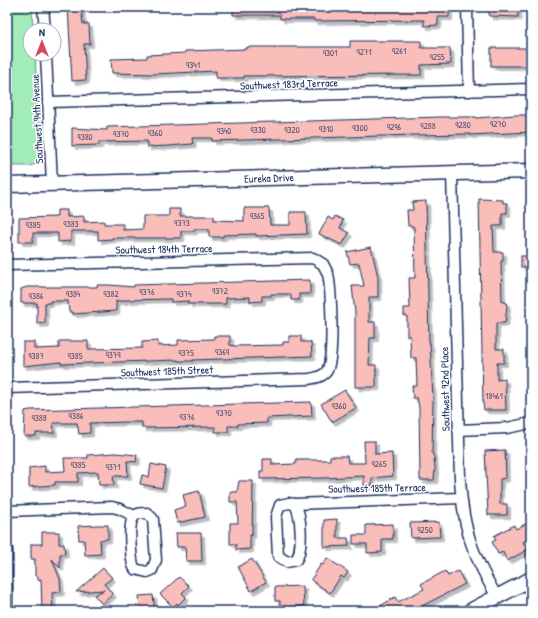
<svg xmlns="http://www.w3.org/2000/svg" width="538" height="618" font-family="'Patrick Hand',sans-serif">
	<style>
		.green { fill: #a2ecba; stroke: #5e8e8c }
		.building { fill: #f9bdba; stroke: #1b2f5e; filter: url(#shadow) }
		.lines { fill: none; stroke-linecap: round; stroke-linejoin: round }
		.street-casing { stroke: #1b2f5e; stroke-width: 13 }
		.secondary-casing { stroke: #1b2f5e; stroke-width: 17 }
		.street { stroke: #fff; stroke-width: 10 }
		.secondary { stroke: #fff; stroke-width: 14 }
		.labels { text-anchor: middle; stroke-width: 3; stroke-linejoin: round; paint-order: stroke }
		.number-label { font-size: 9px; fill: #525275 }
		.street-label { font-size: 11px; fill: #1b2f5e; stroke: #fff }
	</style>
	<defs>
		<filter id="shadow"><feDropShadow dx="3.5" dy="3.5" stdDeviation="0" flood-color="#0004"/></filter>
	</defs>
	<rect width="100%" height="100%" fill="#fff"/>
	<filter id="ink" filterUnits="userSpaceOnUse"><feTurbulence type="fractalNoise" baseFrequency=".025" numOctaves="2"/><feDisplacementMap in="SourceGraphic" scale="8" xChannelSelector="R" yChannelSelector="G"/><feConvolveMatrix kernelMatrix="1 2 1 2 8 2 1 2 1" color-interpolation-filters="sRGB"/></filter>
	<g filter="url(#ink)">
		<path class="green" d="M7 7H32L33 30H30V54H35L40 155 37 164 29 166H7Z"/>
		<g class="building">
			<path d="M68 7H81L83 24H89L90 44H84L86 80 72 81Z"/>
			<path d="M233 7H449V17H438V25L424 26V20L314 21V19H280V15H233Z"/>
			<path d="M489 7H518V17L489 16Z"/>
			<path d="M350 41H421V48H450L451 64 421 65V75L244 76V78H216V71L154 74 112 73 111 59 147 58V55L185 53V51L247 49V47H350Z"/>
			<rect x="491" y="48" width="40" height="18"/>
			<path d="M515 115H531V132L470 135V134L416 135 212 141V138H192L193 144 169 146 147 147V141L99 142V145L72 146V128L107 130V127L441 117H476V118Z"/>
			<path d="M479 199 503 200V203H507V213H502V226H493L494 252H503V261H501L502 302H506L507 307 505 323H496V349H504V363H497V380L505 379 506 410H484L483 404Z"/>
			<path d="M426 201 429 343H430L433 398 432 452 434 457 435 469 434 480H420L419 407 417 398H413L412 386H417L416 358H411L410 336H407V316H404V308H410L409 278H415L414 228 413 226H408L407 210H413L412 202Z"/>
			<path d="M244 208H269L270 225H290V212H306L307 234 256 236V234L223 235V237H209V229H194V231H181V238H112V239L98 240V231H71V241L58 242V233H33V242H19V218L57 217V210H67V217L84 216V222L104 221V224H123V230L143 229V216H169V209H180V216H214V220L244 221Z"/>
			<path d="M335 216 343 220 340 228 349 233 342 245 319 234 328 217 333 220Z"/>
			<path d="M371 247 378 277V297H369V322H375V338H370L369 365H376V387H355V313L352 286H364L359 263 350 264 347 252Z"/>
			<rect x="521" y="256" width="10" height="11"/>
			<path d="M310 280V294H299V300H291V294H271V296H262V301L250 302V297L226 298V304H188V301L171 302V299L124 300V301H116V311L73 314V312H69L68 301H50V303H45V323L37 324V303H21V289L27 287H97V285H109L134 287V285Z"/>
			<path d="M214 336H230V345L235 346 283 345V342H289V336H301V342H311L312 356 193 360V361H178V360L61 364V362L23 366V342H34V349L59 348V341H88V349L142 348V342L158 341V346L178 345V340L214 339Z"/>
			<path d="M345 390 356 408 332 422 321 404Z"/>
			<path d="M311 402 312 416 267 418V423L238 424V426H228V432H215V427L142 428V422H129L90 423V433L79 434 77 423H53L54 433H36V436H24L25 411 30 410Z"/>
			<path d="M364 441H375V454L392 453 393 476 372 478V486H364V476L325 478 260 479V471H263V459H272V465L296 464V460H330V456H347L348 463H365Z"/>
			<path d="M505 450 506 478 500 479V504H507V515H488L485 451Z"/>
			<path d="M115 453 137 455 136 462 127 461 128 476H113L114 485H99L98 472 78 473V482H55V485L29 487V468L45 466V472L65 471 64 458H88V455Z"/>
			<path d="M151 464 166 467 162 488 140 484 142 475 149 477Z"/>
			<path d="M239 481H253L252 535H250V549L236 550V544H230V523H238L237 502H230V492H237Z"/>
			<path d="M199 491 205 517 177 523 174 510 186 506 183 495Z"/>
			<path d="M337 519V538H348L349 546 324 547V520Z"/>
			<path d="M531 521V538L523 542 527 550 507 561 503 552 498 554 492 542 496 540 494 536 514 525 516 529Z"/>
			<path d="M439 522 440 537 411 538 410 523Z"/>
			<path d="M393 524V539H382V552L367 553V544H353V535H366V525Z"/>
			<path d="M98 525H108V539L100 540 101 554 85 555 84 540H79L78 526Z"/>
			<path d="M42 532H59V544H64L65 554H60V568L52 559 60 579 61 592 52 593 53 611H42L41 579 38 580V576H35V559H31V544H42Z"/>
			<path d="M176 533H201L202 561H186L185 547H177Z"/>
			<path d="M327 558 348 572 344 578 341 576 330 593 311 580 321 564 323 565Z"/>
			<path d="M252 559 266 582 251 591 238 567Z"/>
			<path d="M103 568 112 578 104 584 113 594 102 604 94 595 104 590 76 592Z"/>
			<path d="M445 571 448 576 458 571 465 584 412 611H372L395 597 398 602 424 589 421 584Z"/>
			<path d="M179 577 189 586 182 593 186 597 178 605 177 603 173 607 160 594Z"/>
			<path d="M303 586 304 606 280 607V601H275V587Z"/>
			<path d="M153 595 155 611H140L139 596Z"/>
		</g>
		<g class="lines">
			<g class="street-casing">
				<g id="street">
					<path d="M43 7 45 30"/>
					<path d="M467 7 469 91"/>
					<path d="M46 54 52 184"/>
					<path d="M48 102 531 89"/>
					<path d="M452 173 460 479C463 529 472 554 497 597"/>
					<path d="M7 265 313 258 323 264 328 274C331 289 335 362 326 372 322 377 315 378 309 379L7 388"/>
					<path d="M458 430 507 428 531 423"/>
					<path d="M289 503 294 504C302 511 303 551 296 560L287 562 278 556 276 517 280 505Z"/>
					<path d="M294 504 461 498"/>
					<path d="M7 511 112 507 120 509 134 516"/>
					<path d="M147 513 153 519 156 560 152 570 147 572 135 569 133 565C131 556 128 525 133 518 136 513 142 513 147 513Z"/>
					<path d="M7 550V611"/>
				</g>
			</g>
			<g class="secondary-casing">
				<g id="secondary">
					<path d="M7 185 531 171"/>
					<path d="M470 611 531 579"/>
				</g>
			</g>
			<use href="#street" class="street"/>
			<use href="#secondary" class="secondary"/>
		</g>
	</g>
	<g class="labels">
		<g class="number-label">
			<text x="399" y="54">9261</text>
			<text x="364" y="55">9271</text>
			<text x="330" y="56">9301</text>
			<text x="437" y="60">9255</text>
			<text x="193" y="68">9341</text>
			<text x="498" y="127">9270</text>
			<text x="463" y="128">9280</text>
			<text x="428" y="129">9288</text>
			<text x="394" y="130">9296</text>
			<text x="360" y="131">9300</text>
			<text x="326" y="132">9310</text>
			<text x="258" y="133">9330</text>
			<text x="292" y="133">9320</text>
			<text x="224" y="134">9340</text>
			<text x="155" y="136">9360</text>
			<text x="121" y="137">9370</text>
			<text x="85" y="140">9380</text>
			<text x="257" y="219">9365</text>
			<text x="182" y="226">9373</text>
			<text x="71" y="227">9383</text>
			<text x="33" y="228">9385</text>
			<text x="220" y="294">9372</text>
			<text x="147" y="295">9376</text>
			<text x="73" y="297">9384</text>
			<text x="111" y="297">9382</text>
			<text x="184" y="297">9374</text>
			<text x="36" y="299">9386</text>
			<text x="222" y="355">9369</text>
			<text x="186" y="356">9375</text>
			<text x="113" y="358">9379</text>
			<text x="36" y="359">9387</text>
			<text x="75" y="359">9385</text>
			<text x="494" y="399">18461</text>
			<text x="339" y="409">9360</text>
			<text x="224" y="416">9370</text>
			<text x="76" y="419">9386</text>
			<text x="187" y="420">9376</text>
			<text x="39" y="421">9388</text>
			<text x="379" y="467">9265</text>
			<text x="78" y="468">9385</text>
			<text x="113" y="470">9371</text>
			<text x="425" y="533">9250</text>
		</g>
		<g class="street-label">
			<text transform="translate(289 84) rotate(-2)" y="4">Southwest 183rd Terrace</text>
			<text transform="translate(37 119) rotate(-93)" y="4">Southwest 94th Avenue</text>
			<text transform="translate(269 178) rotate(-2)" y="4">Eureka Drive</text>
			<text transform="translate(164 249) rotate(-1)" y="4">Southwest 184th Terrace</text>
			<text transform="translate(167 371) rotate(-2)" y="4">Southwest 185th Street</text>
			<text transform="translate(445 389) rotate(-91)" y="4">Southwest 92nd Place</text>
			<text transform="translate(377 488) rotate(-1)" y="4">Southwest 185th Terrace</text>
		</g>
	</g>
	<rect width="538" height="618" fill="none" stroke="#fff" stroke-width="24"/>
	<rect x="12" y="12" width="514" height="594" fill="none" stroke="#1b2f5e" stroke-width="1.5" filter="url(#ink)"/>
	<g transform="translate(42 42)"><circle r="19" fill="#ffffff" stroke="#a4acbf"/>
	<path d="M0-3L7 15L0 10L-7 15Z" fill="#d1495b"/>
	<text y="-6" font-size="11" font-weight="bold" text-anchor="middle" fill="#1b2f5e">N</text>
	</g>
</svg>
